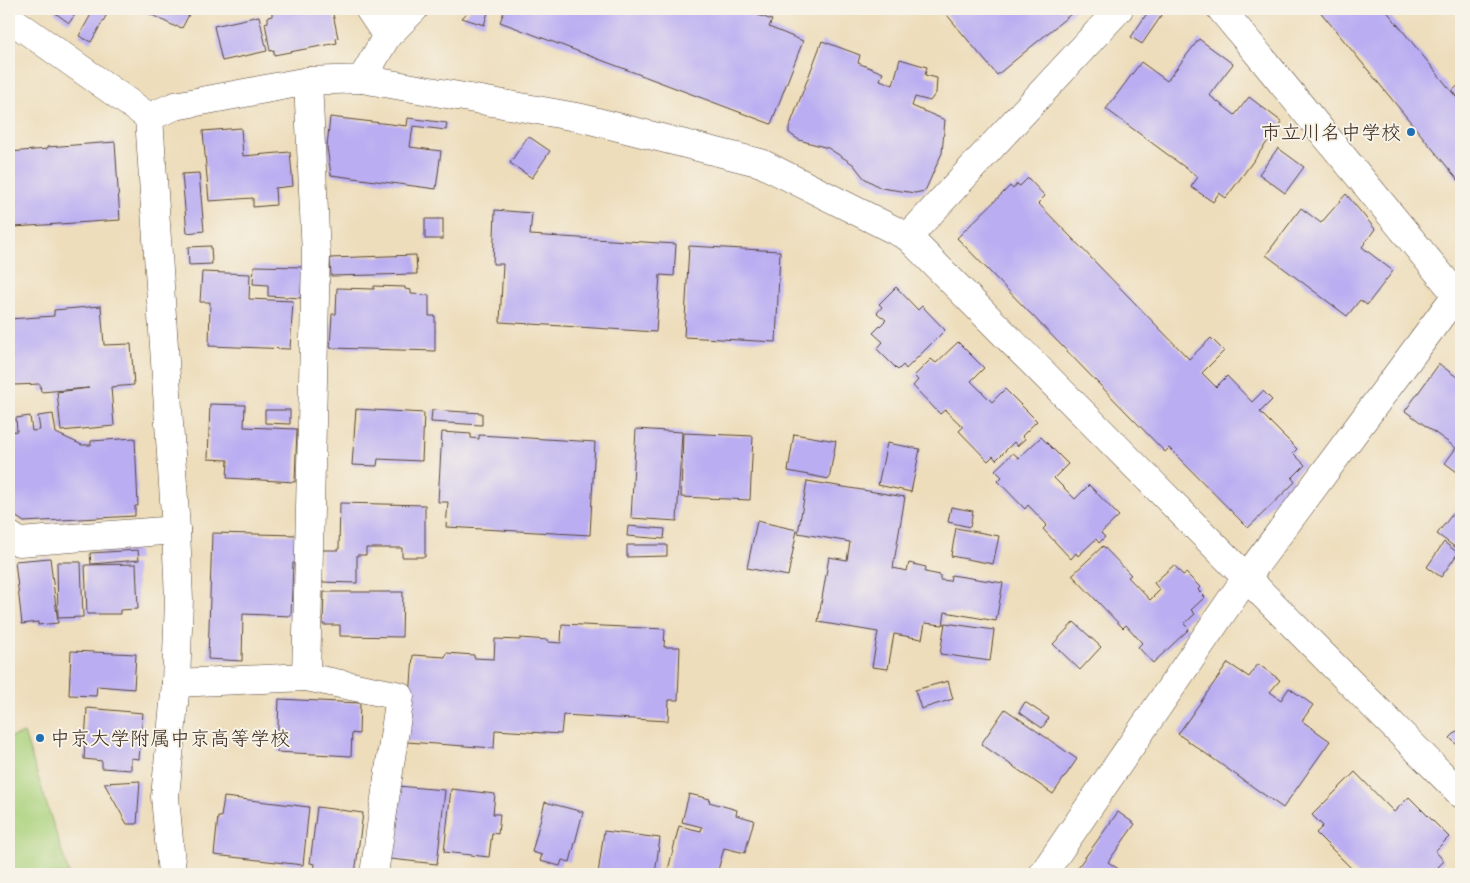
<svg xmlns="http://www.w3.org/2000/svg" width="1470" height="883" font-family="'Indie Flower','Klee One',sans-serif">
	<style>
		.grass { fill: #aad17b; stroke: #727e4c }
		.building { fill: #baadf2 }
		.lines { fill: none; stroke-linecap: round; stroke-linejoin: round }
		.street-casing { stroke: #564536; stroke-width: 29 }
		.secondary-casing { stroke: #564536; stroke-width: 29 }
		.street { stroke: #fff; stroke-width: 28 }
		.secondary { stroke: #fff; stroke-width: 28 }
		.poi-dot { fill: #1f6fb2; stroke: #f7f3e8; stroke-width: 2 }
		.labels { text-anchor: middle; stroke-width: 4; stroke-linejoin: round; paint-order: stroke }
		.poi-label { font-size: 20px; fill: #3b2a1e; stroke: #f7f3e8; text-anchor: end }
	</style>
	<rect width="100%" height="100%" fill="#f7f3e8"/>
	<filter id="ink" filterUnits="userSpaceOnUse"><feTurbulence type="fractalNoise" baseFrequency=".02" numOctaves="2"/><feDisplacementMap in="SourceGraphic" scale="10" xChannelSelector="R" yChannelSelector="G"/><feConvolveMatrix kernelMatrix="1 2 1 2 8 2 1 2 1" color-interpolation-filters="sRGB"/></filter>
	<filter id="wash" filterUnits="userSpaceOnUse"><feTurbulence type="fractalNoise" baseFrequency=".0096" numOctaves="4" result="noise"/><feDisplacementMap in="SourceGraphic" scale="20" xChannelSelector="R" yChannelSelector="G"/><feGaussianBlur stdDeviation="1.12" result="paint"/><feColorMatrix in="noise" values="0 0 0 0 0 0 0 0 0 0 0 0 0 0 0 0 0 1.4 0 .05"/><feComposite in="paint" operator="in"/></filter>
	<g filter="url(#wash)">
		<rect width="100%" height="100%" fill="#edddbb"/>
		<path class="grass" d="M24 733 69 874H9V738Z"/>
		<g id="blocks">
			<g class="building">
				<path d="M56 9H79L69 23 54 12Z"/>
				<path d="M94 9H110L91 42 79 36Z"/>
				<path d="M140 9H192L182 28 177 26 176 27Z"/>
				<path d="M272 9H332L338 38 336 39 337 43 274 55V50L270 51 265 23 268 22V17L272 16Z"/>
				<path d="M471 9H489L484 25 462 18Z"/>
				<path d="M505 9H741L772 20 769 27 803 41 771 124 500 22Z"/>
				<path d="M942 9H1077L997 75Z"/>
				<path d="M1150 9H1166L1142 44 1131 37Z"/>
				<path d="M1318 9H1385L1461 103V177L1458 180Z"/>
				<path d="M259 16 267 51 222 61 214 26Z"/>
				<path d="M1199 39 1233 64 1209 95 1235 115 1249 97 1282 122 1226 198 1219 193 1213 202 1191 187 1198 177 1106 109 1141 62 1167 81Z"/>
				<path d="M822 41 860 55 858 63 883 73 880 80 893 85 900 59 927 67 925 75 937 78 936 93 930 101 915 97 912 106 945 120 942 153 925 191 915 193 881 188 864 178 853 164 828 148 799 140 789 133V128Z"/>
				<path d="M1461 83V102L1452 91Z"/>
				<path d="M330 117 407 126 408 118 447 123 446 130 413 126 410 147 441 151 436 189 331 175 327 147Z"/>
				<path d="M241 128 243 156 290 152 293 186 275 188 276 205 253 207V198L209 201 203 131Z"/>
				<path d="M528 136 550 151 532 178 510 163Z"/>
				<path d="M115 142 120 220 14 227 9 152 47 149V147Z"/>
				<path d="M1278 148 1304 167 1285 193 1259 174Z"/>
				<path d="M199 173 204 231 187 233 182 174Z"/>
				<path d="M1028 178 1045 196 1038 203 1189 359 1211 338 1224 351 1202 373 1216 387 1227 376 1252 402 1263 391 1272 400 1260 412 1297 449 1293 453 1305 465 1292 478 1295 482 1248 528 1169 448 1165 452 957 238 1010 186 1013 189 1017 184 1020 186Z"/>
				<path d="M1346 194 1375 229 1362 247 1393 271 1367 305 1360 300 1347 316 1266 255 1301 208 1321 223Z"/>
				<path d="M495 210 532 213 530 235 676 244 674 276 660 275 656 332 500 322 503 264H493Z"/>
				<rect x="425" y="219" width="18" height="20"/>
				<path d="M211 246 212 264 189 265 188 247Z"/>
				<path d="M689 246 780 251 776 342 684 337Z"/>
				<path d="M416 255 417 274 331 276 330 258Z"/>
				<path d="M254 266 302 267 301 298 268 296V285L253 284Z"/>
				<path d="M202 272 250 274 249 299 293 301 290 349 209 346 210 302H200Z"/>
				<path d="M374 286 405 287V289L411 290V294L429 295V316H435V351L330 348 332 314H336L337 288 374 289Z"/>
				<path d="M896 287 918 310 922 306 945 330 906 369 903 365 898 370 877 349 883 342 873 333 886 320 877 313 882 307 879 304Z"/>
				<path d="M101 306 104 345 131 344 134 385 111 387 114 426 61 431 57 392 89 388 41 392 40 384 14 385 9 319 54 316V310Z"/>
				<path d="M958 342 984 368 971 381 992 402 1005 389 1037 421 1022 436 1025 439 1017 446 1014 442 996 460 993 456 988 461 959 431 963 427 945 410 940 414 913 386 918 380 914 376 931 359 936 363Z"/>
				<path d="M1439 364 1461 380V475L1445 463 1456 448 1405 411Z"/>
				<path d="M210 404 245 405 244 427 297 429 295 482 227 478 228 460 208 459Z"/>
				<path d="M356 409 424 413 422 461 378 459 377 466 352 465Z"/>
				<path d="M265 410H290V424L265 423Z"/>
				<path d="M432 410 482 413V425L431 422Z"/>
				<path d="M53 414 56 433 82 445H91V441L135 438 138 506H135V516L24 522 9 512V432L17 431 16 418 30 416 32 431 40 430 38 416Z"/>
				<path d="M636 429 682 432 677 521 631 518Z"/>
				<path d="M442 432 471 434V438L479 439V435L595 442 590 535 446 527 448 502H438Z"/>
				<path d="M683 433 753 436 750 500 681 497Z"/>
				<path d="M794 434 836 441 829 479 788 471Z"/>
				<path d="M1041 437 1068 464 1054 478 1075 499 1089 485 1119 516 1101 533 1105 537 1099 543 1096 539 1078 556 1076 553 1071 559 1043 529 1047 525 1028 505 1025 509 998 481 1002 477 995 470 1013 453 1019 458Z"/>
				<path d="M887 443 920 449 911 492 878 485Z"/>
				<path d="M807 481 905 497 893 568 907 571 909 563 926 567 925 572 940 575V580L950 581 951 575 1003 583 996 621 945 612 943 625 925 623 922 639 894 634 888 669 872 667 878 632 818 622 829 557 847 560 850 542 798 533Z"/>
				<path d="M340 503 425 505V557H402V548H366V555H357V583L321 582V550H339Z"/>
				<path d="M1461 503V547L1459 550 1437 534Z"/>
				<path d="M951 507 973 511 970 527 948 522Z"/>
				<path d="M757 521 797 530 788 576 747 568Z"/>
				<path d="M628 526 665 529 664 539 627 536Z"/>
				<path d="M956 528 999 536 993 564 951 556Z"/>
				<path d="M212 533 298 535 297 563H293L291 616 243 614 242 661 208 659Z"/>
				<path d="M1444 542 1458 553 1441 577 1427 567Z"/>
				<path d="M627 545H667V556L627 557Z"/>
				<path d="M1103 546 1131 575 1128 577 1150 600 1160 590 1154 583 1174 565 1183 575 1186 573 1200 587 1198 590 1205 597 1191 610 1195 614 1184 624 1189 629 1153 663 1138 647 1142 643 1126 625 1123 628 1072 575Z"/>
				<path d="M138 550 139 560 91 564 90 553Z"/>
				<path d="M50 558 58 623 38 625V622L22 624 15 561Z"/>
				<path d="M57 562H81L83 617 58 618Z"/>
				<path d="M136 564 138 609 120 610V614H87L85 565Z"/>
				<path d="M324 592H403L402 637 340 636V625H323Z"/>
				<path d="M1074 622 1101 647 1080 670 1053 644Z"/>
				<path d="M945 623 994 630 990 661 940 654Z"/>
				<path d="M562 624 665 629 664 647H680L678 700H669L668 721 563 715 561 734 495 730 494 748 407 742 413 655 445 657 446 653 474 655V658L494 659 495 639 520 640V638L548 640V642L561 643Z"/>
				<path d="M71 651 136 654 134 689 97 686 96 696 69 695Z"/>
				<path d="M1228 663 1249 677 1258 664 1280 680 1270 692 1281 700 1289 688 1313 705 1302 721 1330 741 1283 808 1178 734Z"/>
				<path d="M948 681 953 699 921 709 915 690Z"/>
				<path d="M279 699 360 703 359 734 352 733 351 756 277 752Z"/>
				<path d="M1025 702 1049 718 1042 728 1019 712Z"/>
				<path d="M87 708 143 713 139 759 131 758V770L102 768V761L84 759Z"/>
				<path d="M1005 709 1077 759 1053 794 981 744Z"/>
				<path d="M1460 728 1461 729V749L1450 738Z"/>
				<path d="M1355 772 1394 812 1409 797 1449 837 1435 851 1444 861 1438 867 1446 874H1357L1316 833 1323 826 1312 815Z"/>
				<path d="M140 781 137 824H127L104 783Z"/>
				<path d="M397 786 445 790 437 864 390 859Z"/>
				<path d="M451 789 495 794 493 814H500L498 834 492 833 489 857 444 852Z"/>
				<path d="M689 794 710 799 709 802 737 810 736 815 754 820 745 853 724 848 717 874H667L679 826 701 831 702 827 682 822Z"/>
				<path d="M224 797 309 807 303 865 214 855 218 817H221Z"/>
				<path d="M545 802 583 812 570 862 562 860 560 866 540 861 542 855 532 852Z"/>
				<path d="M317 807 363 813 355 874H314L315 864 310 863Z"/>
				<path d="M1118 812 1135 824 1108 862 1126 874H1073Z"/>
				<path d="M604 831 660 838 655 874H598Z"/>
			</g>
		</g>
	</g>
	<g filter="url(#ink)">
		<use href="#blocks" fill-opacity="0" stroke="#564536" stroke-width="1"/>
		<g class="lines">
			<g class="street-casing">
				<g id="street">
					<path d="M369 9 387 36"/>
					<path d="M1221 9 1461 300"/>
					<path d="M908 237 1119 9"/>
					<path d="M9 535 19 542 176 530"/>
					<path d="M306 677 316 255 308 81"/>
					<path d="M176 683 306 677 400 696 374 874"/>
					<path d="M1043 874 1246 578 1457 294"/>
				</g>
			</g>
			<g class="secondary-casing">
				<g id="secondary">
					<path d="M9 18 149 117 175 106 308 81 362 79 387 36 414 9"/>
					<path d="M362 79 582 118 761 163 908 237 1461 794"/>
					<path d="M149 117 176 530 179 600 176 683 165 797 172 874"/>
				</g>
			</g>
			<use href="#street" class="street"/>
			<use href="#secondary" class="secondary"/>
		</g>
	</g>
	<g class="poi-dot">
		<circle cx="1411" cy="132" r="5"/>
		<circle cx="40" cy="738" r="5"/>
	</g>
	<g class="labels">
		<g class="poi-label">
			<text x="1401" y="139">市立川名中学校</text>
			<text x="50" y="745" text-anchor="start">中京大学附属中京高等学校</text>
		</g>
	</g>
	<rect width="1470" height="883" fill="none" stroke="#f7f3e8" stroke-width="30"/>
</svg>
